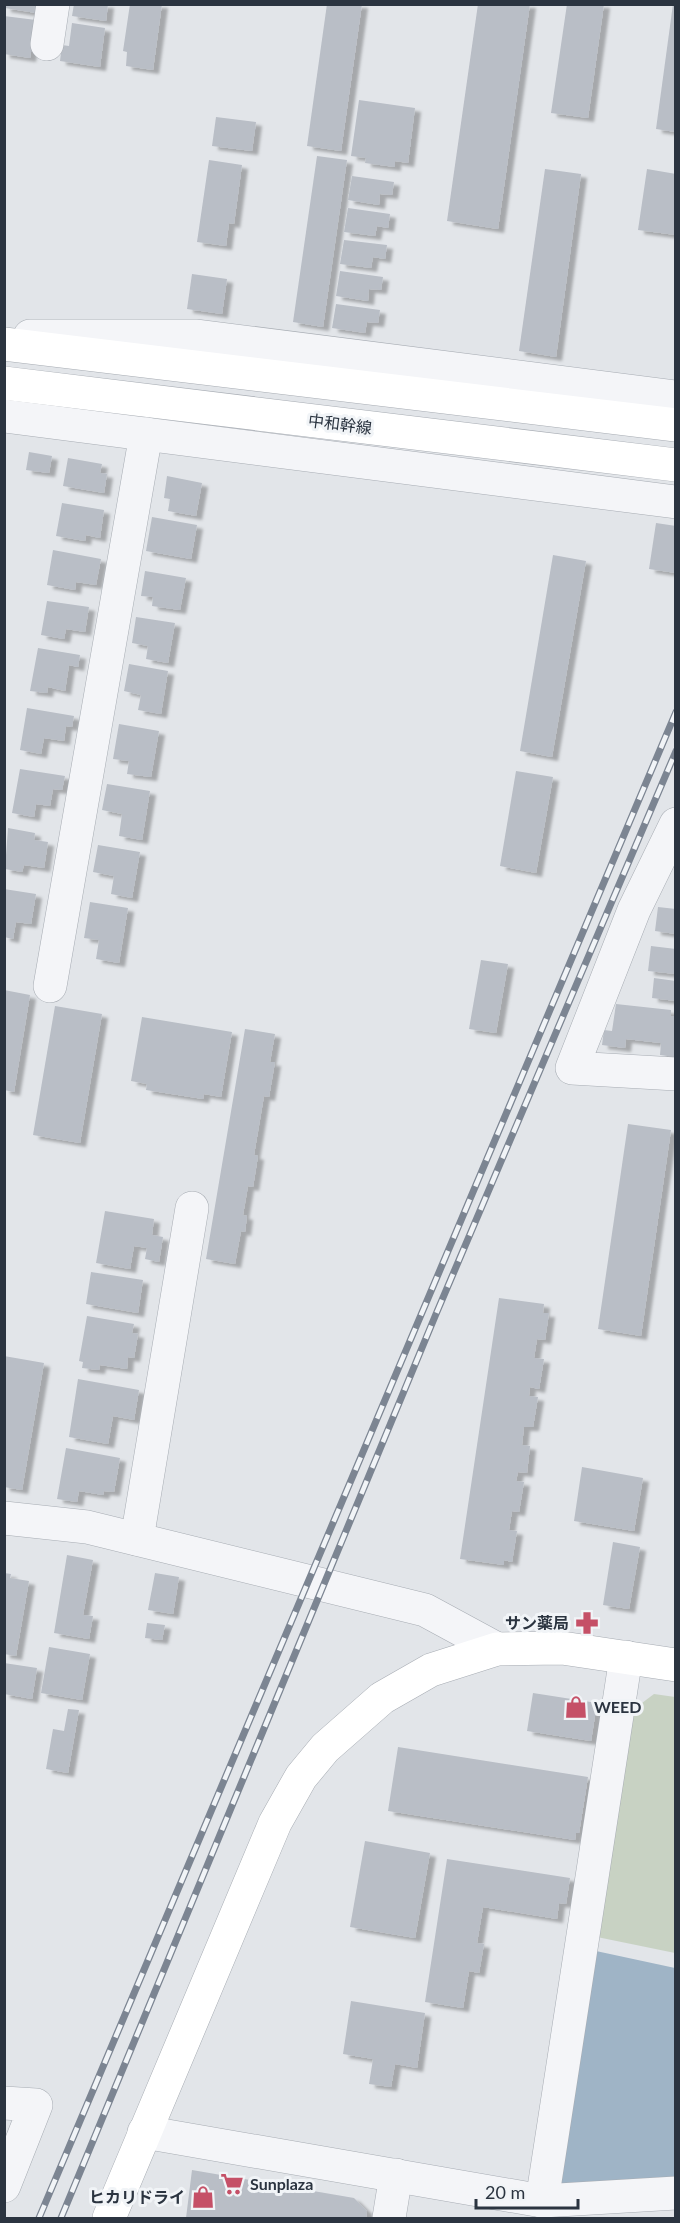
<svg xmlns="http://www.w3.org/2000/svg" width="680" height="2223" font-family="Lato,'Noto Sans JP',sans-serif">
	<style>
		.green { fill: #c8d2c3 }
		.water { fill: #9fb4c6 }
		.building { fill: #b9bec6; filter: url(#shadow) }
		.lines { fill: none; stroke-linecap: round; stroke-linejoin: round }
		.street-casing { stroke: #a7acb3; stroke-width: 34 }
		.secondary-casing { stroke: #a7acb3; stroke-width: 34 }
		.street { stroke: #f4f5f8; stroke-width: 33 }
		.secondary { stroke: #fff; stroke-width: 33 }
		.rail-casing { stroke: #7c8592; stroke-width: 7 }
		.rail { stroke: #f1f4f7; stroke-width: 4.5; stroke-dasharray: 14; stroke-linecap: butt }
		.labels { text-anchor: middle; stroke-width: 6; stroke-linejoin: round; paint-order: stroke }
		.street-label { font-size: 16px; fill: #2b3440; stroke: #f1f4f7 }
		.poi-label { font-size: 16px; font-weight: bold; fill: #2b3440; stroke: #f1f4f7; text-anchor: end }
	</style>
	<defs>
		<filter id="shadow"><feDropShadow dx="6" dy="4" stdDeviation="1.5" flood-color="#0004"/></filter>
	</defs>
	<rect width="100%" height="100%" fill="#e2e5e9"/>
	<path class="green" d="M654 1694 675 1697V1953L597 1937 634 1709Z"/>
	<path class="water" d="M596 1951 675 1968V2181L555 2194Z"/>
	<g class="building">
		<path d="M5 4H38L36 13 5 8Z"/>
		<path d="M74 4H108L106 21 72 16Z"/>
		<path d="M130 4H162L153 70 126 66 127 52 123 51Z"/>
		<path d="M327 4H362L341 151 307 146Z"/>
		<path d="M478 4H530L498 229 447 221Z"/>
		<path d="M567 4H604L588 118 551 113Z"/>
		<path d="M673 4H676V132L656 129Z"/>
		<path d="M4 16 36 20 30 58 4 54Z"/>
		<path d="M72 23 105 28 100 67 60 61 62 45 69 46Z"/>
		<path d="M359 100 415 108 408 163 395 161V167L365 163 366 158 351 156Z"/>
		<path d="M216 117 256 122 252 151 212 146Z"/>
		<path d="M317 156 347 160 323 327 293 322Z"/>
		<path d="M209 160 242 165 234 224 229 223 226 246 197 242Z"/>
		<path d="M545 169 581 174 556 357 519 351Z"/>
		<path d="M647 169 676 174V235L638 230Z"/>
		<path d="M352 176 394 182 392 195 380 194 379 205 348 200Z"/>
		<path d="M348 208 390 214 388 228 377 226 375 236 344 232Z"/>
		<path d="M344 240 387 245 385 259 373 257 371 268 340 264Z"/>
		<path d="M340 271 383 277 381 290 369 289 368 301 336 296Z"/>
		<path d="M192 274 227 279 222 314 187 309Z"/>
		<path d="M336 304 380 310 378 323 367 322 365 333 332 328Z"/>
		<path d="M29 452 52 456 49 473 26 470Z"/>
		<path d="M68 458 102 464 100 473 107 474 104 493 63 486Z"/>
		<path d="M167 476 202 483 196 516 168 511 170 499 164 498Z"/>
		<path d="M62 503 104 510 100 538 86 535 85 541 56 536Z"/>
		<path d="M152 517 197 525 191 559 146 551Z"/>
		<path d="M656 523 676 526V573L649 569Z"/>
		<path d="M53 550 101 559 96 585 76 582 75 590 47 585Z"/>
		<path d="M553 555 586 561 552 757 520 751Z"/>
		<path d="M145 571 186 578 180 610 152 606 153 597 141 596Z"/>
		<path d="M47 601 89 607 85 632 66 629 64 639 41 635Z"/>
		<path d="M136 617 175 623 168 663 146 659 148 646 132 643Z"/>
		<path d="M38 648 80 655 78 667 69 665 65 691 48 687 47 693 30 691Z"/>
		<path d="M129 664 168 671 161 714 138 710 141 695 124 691Z"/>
		<path d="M27 708 74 716 72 727 66 726 64 741 44 738 41 754 20 750Z"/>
		<path d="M119 724 159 731 151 777 127 774 129 761 113 759Z"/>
		<path d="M20 769 65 776 62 790 53 789 50 806 36 804 34 817 12 813Z"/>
		<path d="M516 771 553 777 536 873 500 866Z"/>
		<path d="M107 784 150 791 142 840 119 836 122 814 102 810Z"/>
		<path d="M8 828 35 833 34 840 48 842 44 868 24 865 22 872 5 869Z"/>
		<path d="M98 845 140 852 132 898 111 894 114 876 93 872Z"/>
		<path d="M4 889 36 894 31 924 16 922 13 939 4 937Z"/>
		<path d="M90 902 128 908 119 963 96 959 99 940 84 938Z"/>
		<path d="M658 907 676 909V934L655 931Z"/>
		<path d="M651 946 676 949V974L648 971Z"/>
		<path d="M481 960 508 964 496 1033 469 1029Z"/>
		<path d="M654 978 676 981V1001L652 998Z"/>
		<path d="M4 990 30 995 14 1092 4 1090Z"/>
		<path d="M616 1004 671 1010V1016H676V1057L660 1055 661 1043 626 1039 625 1048 602 1045 604 1030 612 1031Z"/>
		<path d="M55 1006 102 1014 80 1143 33 1135Z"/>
		<path d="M142 1017 232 1032 221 1097 204 1094 203 1099 146 1090 147 1084 131 1081Z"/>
		<path d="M245 1029 275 1034 270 1062H275L269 1097 264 1096 254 1155 258 1156 253 1187 248 1186 243 1215 247 1216 245 1232 241 1231 235 1264 206 1259Z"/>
		<path d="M628 1124 671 1130 641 1336 598 1329Z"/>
		<path d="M105 1211 154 1219 152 1235 163 1237 159 1262 145 1259 147 1248 134 1246 130 1269 96 1263Z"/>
		<path d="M91 1272 143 1280 138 1313 86 1304Z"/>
		<path d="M499 1298 544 1304 543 1313H549L545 1340 537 1339 534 1358 544 1359 539 1389 530 1387 529 1396 538 1397 533 1427H524L522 1445 530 1446 527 1473 518 1472 516 1481 524 1482 519 1512 512 1511 509 1530 517 1531 512 1562 504 1560V1565L460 1559Z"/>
		<path d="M87 1316 134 1324 132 1333 138 1334 134 1358 128 1357 127 1369 100 1365 99 1370 82 1368 83 1362 79 1361Z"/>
		<path d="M4 1356 44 1363 22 1490 4 1487Z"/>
		<path d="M78 1379 139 1390 134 1420 113 1416 108 1444 69 1437Z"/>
		<path d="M66 1448 120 1458 114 1492 104 1491 103 1495 79 1491 77 1502 57 1499Z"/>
		<path d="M582 1467 643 1478 634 1531 574 1521Z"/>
		<path d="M613 1542 640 1547 629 1609 603 1605Z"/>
		<path d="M67 1555 93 1560 83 1615 93 1616 89 1639 54 1633Z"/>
		<path d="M4 1573 11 1574 10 1578 29 1581 16 1656 4 1654Z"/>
		<path d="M155 1573 179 1577 173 1614 148 1610Z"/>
		<path d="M147 1623 165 1625 162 1640 145 1638Z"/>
		<path d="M49 1647 90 1654 82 1700 41 1693Z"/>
		<path d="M4 1663 37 1668 32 1699 4 1694Z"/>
		<path d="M533 1693 597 1703 591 1741 527 1731Z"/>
		<path d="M68 1709 79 1710 68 1773 46 1769 53 1729 64 1731Z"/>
		<path d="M398 1747 588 1777 579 1833H576L575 1840 388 1811Z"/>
		<path d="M365 1841 430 1853 415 1938 350 1927Z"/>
		<path d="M447 1859 570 1878 566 1904 559 1903 557 1919 483 1907 477 1943 484 1944 479 1973 469 1971 463 2008 425 2002Z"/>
		<path d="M351 2001 425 2013 417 2068 395 2064 391 2087 369 2084 373 2059 343 2054Z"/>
		<path d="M192 2170 354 2198 367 2211 366 2218H186Z"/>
	</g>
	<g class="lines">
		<g class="street-casing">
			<g id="street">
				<path d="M47 44 53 4"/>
				<path d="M30 336H197L676 397"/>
				<path d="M4 416 676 502"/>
				<path d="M676 824 634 910 572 1068 676 1074"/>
				<path d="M50 986 146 434"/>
				<path d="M4 1518 87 1527 425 1610 497 1649"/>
				<path d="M137 1539 192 1208"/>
				<path d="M4 2103 36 2105 4 2186"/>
				<path d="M144 2132 542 2201 676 2193"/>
				<path d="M542 2201 626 1657"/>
				<path d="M389 2218 396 2175"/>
			</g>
		</g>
		<g class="secondary-casing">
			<g id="secondary">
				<path d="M4 344 676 425"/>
				<path d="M4 383 676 465"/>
				<path d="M109 2218 275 1823 301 1777 325 1748 382 1698 431 1670 497 1649 562 1648 676 1665"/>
			</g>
		</g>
		<use href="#street" class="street"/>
		<use href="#secondary" class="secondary"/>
		<g class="rail-casing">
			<g id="rail">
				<path d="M39 2218 676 712"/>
				<path d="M61 2218 436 1314 676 751"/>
			</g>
		</g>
		<use href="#rail" class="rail"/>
	</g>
	<defs>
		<g id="pharmacy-bare" transform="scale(1.8)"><path d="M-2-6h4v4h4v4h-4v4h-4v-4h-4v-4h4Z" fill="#c55067" stroke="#f1f4f7" stroke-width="2.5" paint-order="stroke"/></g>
		<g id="shop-bare" transform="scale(1.8)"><path d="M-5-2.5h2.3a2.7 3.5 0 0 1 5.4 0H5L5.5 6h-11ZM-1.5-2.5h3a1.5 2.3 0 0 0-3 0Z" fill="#c55067" stroke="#f1f4f7" stroke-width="2.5" paint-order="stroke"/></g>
		<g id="supermarket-bare" transform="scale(1.8)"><path d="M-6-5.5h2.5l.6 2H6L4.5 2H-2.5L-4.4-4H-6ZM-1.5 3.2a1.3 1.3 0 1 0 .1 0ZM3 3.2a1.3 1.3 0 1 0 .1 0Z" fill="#c55067" stroke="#f1f4f7" stroke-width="2.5" paint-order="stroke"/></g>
	</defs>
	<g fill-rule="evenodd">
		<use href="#pharmacy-bare" x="587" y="1623"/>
		<use href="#shop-bare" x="576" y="1707"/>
		<use href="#supermarket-bare" x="232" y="2184"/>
		<use href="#shop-bare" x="203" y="2197"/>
	</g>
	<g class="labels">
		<g class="street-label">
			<text transform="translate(340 424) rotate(7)" y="6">中和幹線</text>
		</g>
		<g class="poi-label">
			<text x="569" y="1629">サン薬局</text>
			<text x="594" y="1713" text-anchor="start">WEED</text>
			<text x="250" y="2190" text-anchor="start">Sunplaza</text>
			<text x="185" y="2203">ヒカリドライ</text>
		</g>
	</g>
	<rect width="680" height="2223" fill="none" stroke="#2b3440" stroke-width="12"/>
	<path d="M476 2199v9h102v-9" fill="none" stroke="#2b3440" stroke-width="3"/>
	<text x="485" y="2199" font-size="18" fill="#2b3440" stroke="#f1f4f7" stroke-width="4.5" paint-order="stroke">20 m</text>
</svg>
